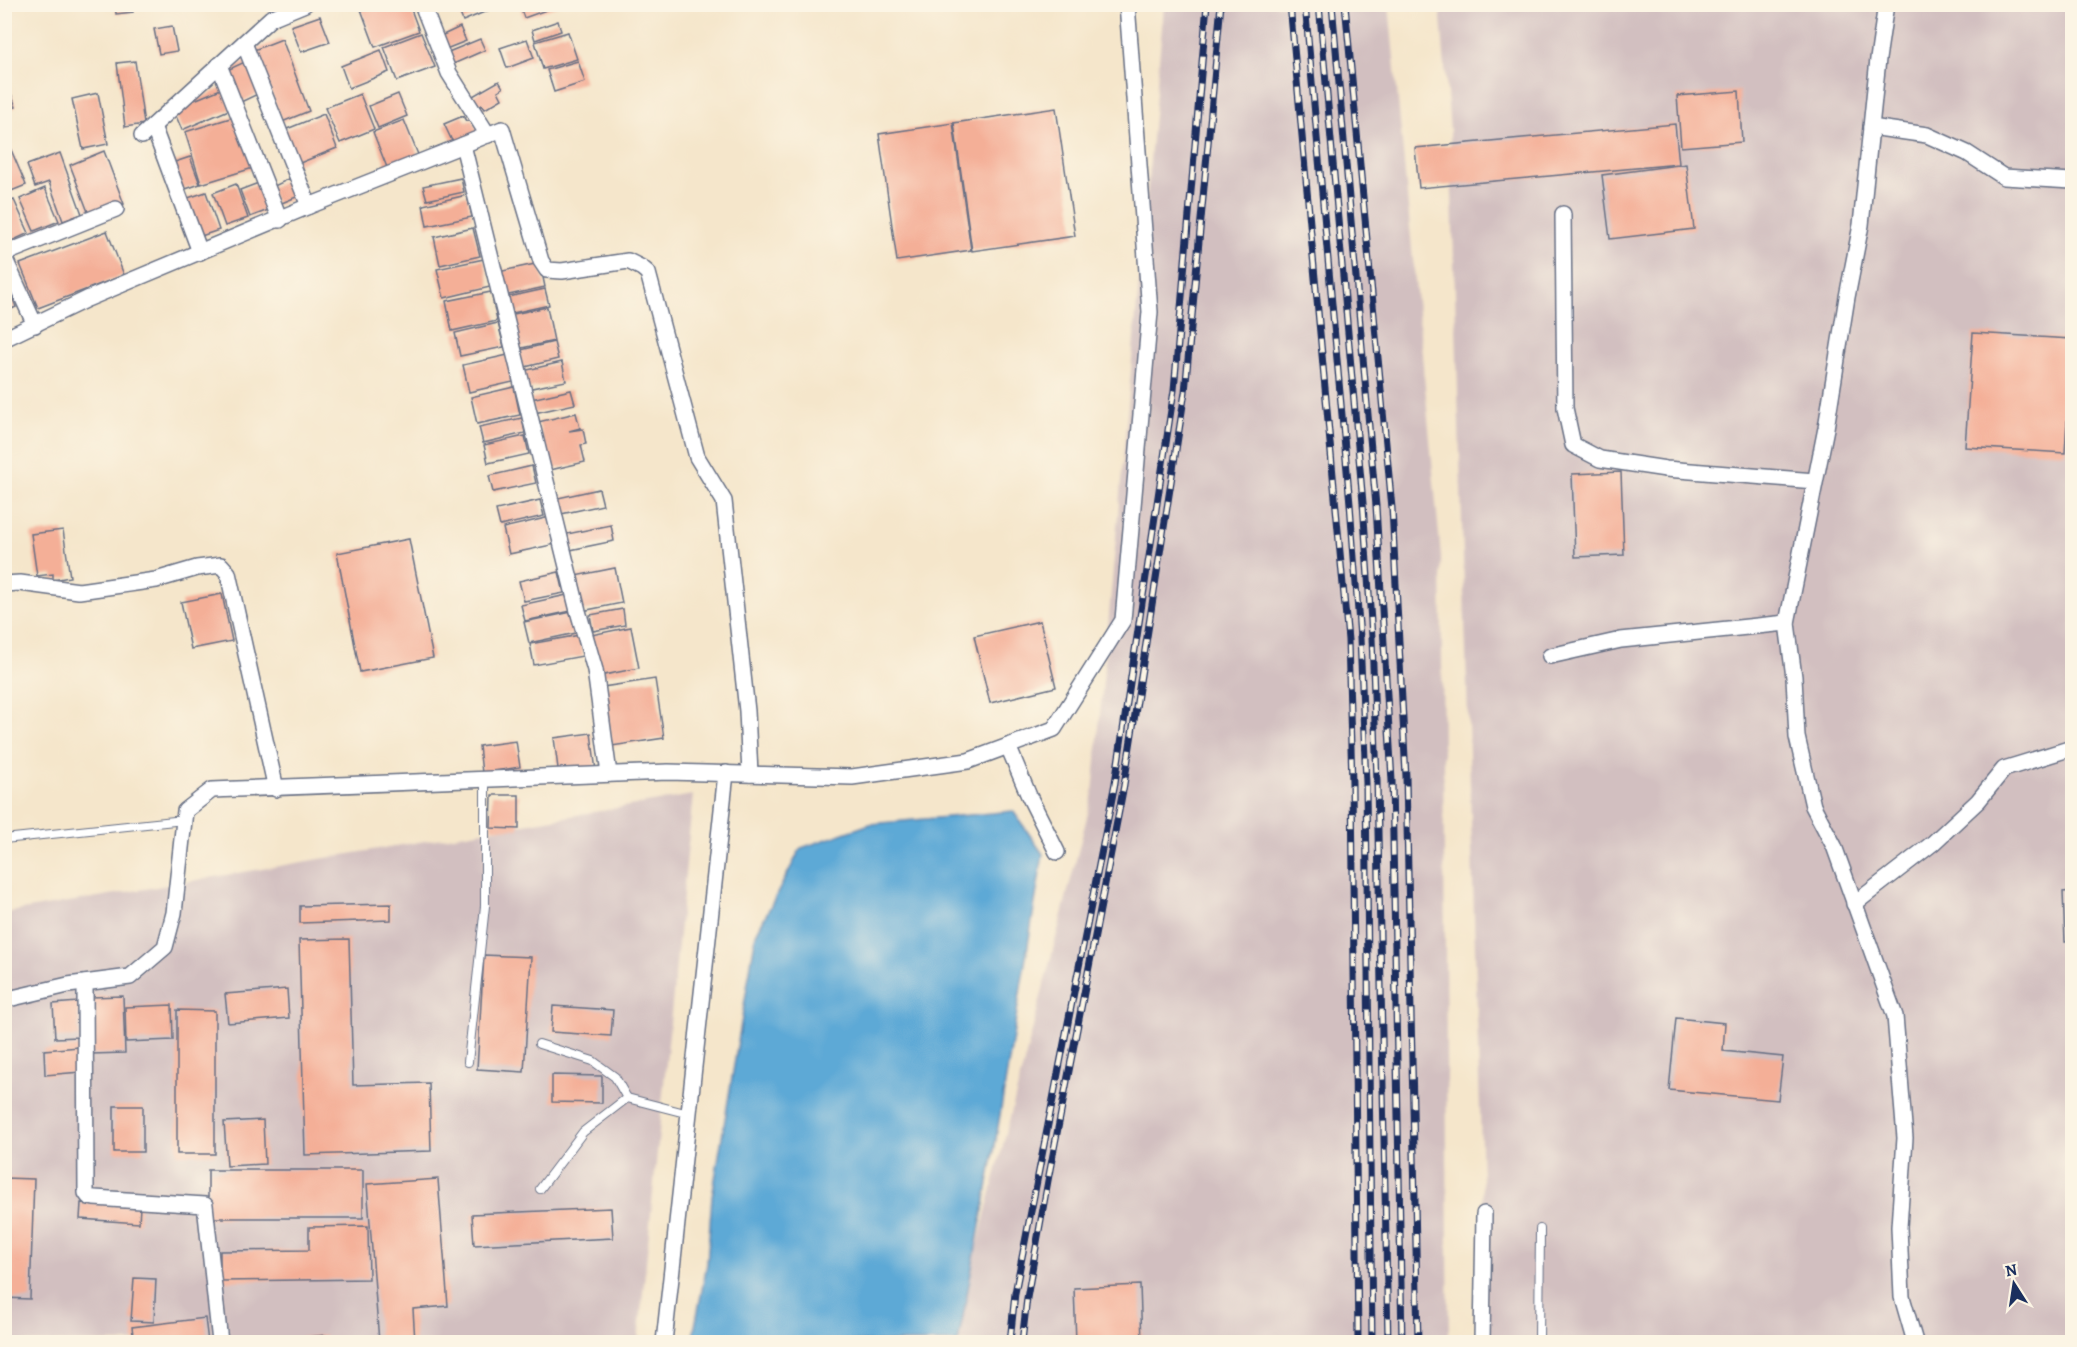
<svg xmlns="http://www.w3.org/2000/svg" width="2077" height="1347" font-family="Alegreya,serif">
	<style>
		.industrial { fill: #d2bfc0 }
		.water { fill: #5da9d6; stroke: #3c6c9a; stroke-width: 1.5 }
		.building { fill: #f4af97 }
		.lines { fill: none; stroke-linecap: round; stroke-linejoin: round }
		.lane-casing { stroke: #676f84; stroke-width: 10 }
		.street-casing { stroke: #676f84; stroke-width: 18 }
		.lane { stroke: #fff; stroke-width: 8 }
		.street { stroke: #fff; stroke-width: 15 }
		.rail-casing { stroke: #1b2f5e; stroke-width: 7 }
		.rail { stroke: #fcf5e5; stroke-width: 4.5; stroke-dasharray: 14; stroke-linecap: butt }
	</style>
	<rect width="100%" height="100%" fill="#fcf5e5"/>
	<filter id="ink" filterUnits="userSpaceOnUse"><feTurbulence type="fractalNoise" baseFrequency=".0167" numOctaves="2"/><feDisplacementMap in="SourceGraphic" scale="12" xChannelSelector="R" yChannelSelector="G"/><feConvolveMatrix kernelMatrix="1 2 1 2 8 2 1 2 1" color-interpolation-filters="sRGB"/></filter>
	<filter id="wash" filterUnits="userSpaceOnUse"><feTurbulence type="fractalNoise" baseFrequency=".008" numOctaves="4" result="noise"/><feDisplacementMap in="SourceGraphic" scale="24" xChannelSelector="R" yChannelSelector="G"/><feGaussianBlur stdDeviation="1.35" result="paint"/><feColorMatrix in="noise" values="0 0 0 0 0 0 0 0 0 0 0 0 0 0 0 0 0 1.4 0 .05"/><feComposite in="paint" operator="in"/></filter>
	<g filter="url(#wash)">
		<rect width="100%" height="100%" fill="#f5e6cb"/>
		<g class="industrial">
			<path d="M1164 5H1389L1441 556 1449 1342H956L958 1321 1093 793Z"/>
			<path d="M1440 5H2072V1342H1487L1450 130Z"/>
			<path d="M693 795 638 1342H5V913Z"/>
		</g>
		<path class="water" d="M1013 811 1043 854 993 1157 958 1342H692L707 1264 712 1197 756 934 801 848 870 824Z"/>
		<g id="blocks">
			<g class="building">
				<path d="M115 4H132L133 12 116 14Z"/>
				<path d="M359 4H409L419 31 375 47Z"/>
				<path d="M456 4H492L494 8 463 21Z"/>
				<path d="M519 4H560V5L524 18Z"/>
				<path d="M320 16 330 42 301 52 291 26Z"/>
				<path d="M558 21 561 31 535 40 532 30Z"/>
				<path d="M172 26 177 51 159 54 154 29Z"/>
				<path d="M460 27 466 41 446 49 441 36Z"/>
				<path d="M568 32 577 59 543 69 535 42Z"/>
				<path d="M421 33 435 67 397 81 384 47Z"/>
				<path d="M282 39 309 111 282 122 254 50Z"/>
				<path d="M480 39 485 50 451 65 446 53Z"/>
				<path d="M527 39 534 58 507 68 500 48Z"/>
				<path d="M381 50 389 72 349 88 341 66Z"/>
				<path d="M135 61 144 124 125 127 117 63Z"/>
				<path d="M247 61 262 92 241 102 225 71Z"/>
				<path d="M578 61 585 82 554 92 547 70Z"/>
				<path d="M4 75 16 107 4 111Z"/>
				<path d="M499 81 503 88 498 91 502 99 485 109 482 105 477 108 471 97Z"/>
				<path d="M223 88 231 109 182 130 173 109Z"/>
				<path d="M1739 91 1742 142 1681 147 1677 96Z"/>
				<path d="M98 93 108 144 83 149 72 99Z"/>
				<path d="M360 94 374 129 340 143 325 108Z"/>
				<path d="M398 94 407 116 378 128 369 106Z"/>
				<path d="M1056 108 1075 236 972 251 954 123Z"/>
				<path d="M324 114 337 148 295 165 282 131Z"/>
				<path d="M237 116 253 168 201 184 185 132Z"/>
				<path d="M463 116 466 121 472 119 479 134 454 145 444 124Z"/>
				<path d="M404 120 419 157 388 170 373 132Z"/>
				<path d="M953 123 971 250 897 261 879 134Z"/>
				<path d="M1675 124 1679 164 1419 188 1415 148Z"/>
				<path d="M9 145 26 185 4 194V147Z"/>
				<path d="M104 151 124 204 90 217 70 165Z"/>
				<path d="M60 153 82 214 63 221 49 182 35 187 27 165Z"/>
				<path d="M190 157 200 184 180 191 169 164Z"/>
				<path d="M1686 164 1694 229 1610 239 1602 175Z"/>
				<path d="M293 177 301 195 277 205 270 188Z"/>
				<path d="M461 178 464 192 427 200 423 186Z"/>
				<path d="M261 182 271 209 250 217 240 190Z"/>
				<path d="M236 184 248 218 225 226 213 193Z"/>
				<path d="M45 188 59 221 34 231 20 199Z"/>
				<path d="M206 192 219 230 198 237 185 199Z"/>
				<path d="M467 195 472 217 427 226 423 205Z"/>
				<path d="M14 200 29 233 5 244 4 204Z"/>
				<path d="M473 228 480 256 440 265 434 237Z"/>
				<path d="M107 231 124 275 38 308 20 264Z"/>
				<path d="M484 259 490 287 444 298 437 269Z"/>
				<path d="M540 263 545 287 504 296 498 272Z"/>
				<path d="M5 279 16 307 5 312Z"/>
				<path d="M545 289 549 305 508 314 504 298Z"/>
				<path d="M491 292 497 321 452 331 446 301Z"/>
				<path d="M547 307 554 341 517 349 509 315Z"/>
				<path d="M498 323 504 347 460 356 455 333Z"/>
				<path d="M1973 333 2072 339 2065 453 1965 447Z"/>
				<path d="M554 342 558 359 521 368 517 351Z"/>
				<path d="M508 355 513 382 469 392 463 365Z"/>
				<path d="M562 362 566 381 527 389 523 371Z"/>
				<path d="M514 387 520 415 477 424 471 397Z"/>
				<path d="M571 390 575 404 534 413 531 399Z"/>
				<path d="M576 413 580 428 569 431 583 429 586 444 581 445 585 462 550 470 538 422Z"/>
				<path d="M522 418 525 433 483 443 479 427Z"/>
				<path d="M525 436 529 454 488 463 484 445Z"/>
				<path d="M532 466 536 483 493 492 489 476Z"/>
				<path d="M1621 472 1624 555 1575 557 1572 474Z"/>
				<path d="M599 489 603 505 561 514 558 498Z"/>
				<path d="M540 500 544 516 500 526 496 510Z"/>
				<path d="M550 517 556 544 509 554 503 528Z"/>
				<path d="M611 525 614 541 570 550 567 534Z"/>
				<path d="M63 530 70 577 53 580V574L37 576 31 534Z"/>
				<path d="M409 539 433 658 360 672 337 553Z"/>
				<path d="M615 568 622 603 582 611 575 576Z"/>
				<path d="M559 572 564 593 524 601 519 581Z"/>
				<path d="M222 594 232 641 191 649 181 602Z"/>
				<path d="M567 595 571 611 525 621 521 605Z"/>
				<path d="M623 609 625 625 593 631 590 615Z"/>
				<path d="M572 612 576 633 529 643 524 622Z"/>
				<path d="M1040 621 1056 687 990 703 974 636Z"/>
				<path d="M631 627 639 668 599 676 591 635Z"/>
				<path d="M580 635 583 656 534 665 530 644Z"/>
				<path d="M655 679 664 738 612 746 603 687Z"/>
				<path d="M591 733 596 771 559 776 554 738Z"/>
				<path d="M516 741 520 767 482 773 479 746Z"/>
				<path d="M492 795H519V829L491 828Z"/>
				<path d="M2072 891V942H2065L2063 892Z"/>
				<path d="M391 904V920L300 923V906Z"/>
				<path d="M349 939 353 1085 429 1083 431 1151 305 1155 299 940Z"/>
				<path d="M484 955 531 957 524 1072 477 1069Z"/>
				<path d="M287 989 289 1018 228 1023 225 994Z"/>
				<path d="M123 996 125 1053 91 1054 90 997Z"/>
				<path d="M78 1002 79 1037 55 1038 53 1004Z"/>
				<path d="M172 1005 173 1040 126 1042 125 1007Z"/>
				<path d="M553 1006 613 1010 611 1036 551 1032Z"/>
				<path d="M177 1010 215 1011V1154H177Z"/>
				<path d="M1676 1018 1725 1023 1723 1051 1783 1057 1778 1100 1669 1090Z"/>
				<path d="M79 1047 81 1072 45 1075 44 1050Z"/>
				<path d="M552 1075 602 1076V1103L552 1102Z"/>
				<rect x="114" y="1106" width="29" height="46"/>
				<path d="M263 1120 265 1164 227 1166 224 1122Z"/>
				<rect x="208" y="1170" width="155" height="48"/>
				<path d="M4 1178 34 1179 30 1299 4 1298Z"/>
				<path d="M438 1179 448 1306 413 1309 415 1342H379L367 1184Z"/>
				<path d="M81 1203 140 1207 139 1223 80 1219Z"/>
				<path d="M611 1208 613 1238 474 1245 472 1214Z"/>
				<path d="M368 1226 369 1279 220 1281V1251L309 1250V1227Z"/>
				<path d="M134 1278 156 1279 154 1322 131 1321Z"/>
				<path d="M1140 1285 1142 1342H1076L1074 1288Z"/>
				<path d="M205 1318 208 1342H134L132 1327Z"/>
				<path d="M325 1335 326 1342H271V1341Z"/>
			</g>
		</g>
	</g>
	<g filter="url(#ink)">
		<use href="#blocks" fill-opacity="0" stroke="#676f84" stroke-width="1.5"/>
		<g class="lines">
			<g class="lane-casing">
				<g id="lane">
					<path d="M4 839 184 820"/>
					<path d="M539 1044 593 1061 615 1077 627 1098"/>
					<path d="M468 1062 485 906V780"/>
					<path d="M540 1189 583 1132 627 1098 689 1114"/>
					<path d="M1539 1342 1540 1229"/>
				</g>
			</g>
			<g class="street-casing">
				<g id="street">
					<path d="M422 4 449 73 488 135"/>
					<path d="M1886 4 1878 59 1861 225 1847 297 1826 428 1787 623 1794 677 1797 737 1813 806 1834 846 1895 1016 1905 1138 1899 1227 1902 1297 1915 1342"/>
					<path d="M244 43 309 206"/>
					<path d="M219 65 280 220"/>
					<path d="M153 126 200 252"/>
					<path d="M1871 127 1927 135 1967 153 2004 177 2072 181"/>
					<path d="M142 136 271 18 305 4"/>
					<path d="M1563 214 1565 408 1573 445 1600 459 1666 469 1815 481"/>
					<path d="M4 254 116 209"/>
					<path d="M4 257 35 325"/>
					<path d="M4 339 87 299 309 206 463 145"/>
					<path d="M4 584 20 583 79 591 156 580 197 568 221 565 228 573 276 789"/>
					<path d="M1550 656 1621 640 1787 623"/>
					<path d="M1008 746 1029 796 1057 852"/>
					<path d="M609 774 595 670 578 611 463 145 502 129 541 261 547 270 562 271 628 261 642 268 648 273 697 457 724 501 747 711 750 774"/>
					<path d="M1854 904 1933 843 1978 801 2004 769 2072 748"/>
					<path d="M85 983 86 1193 89 1197 94 1198 205 1205 220 1342"/>
					<path d="M4 1000 68 985 130 977 165 947 174 913 185 811 212 790 668 772 852 777 968 761 1054 729 1123 620 1150 312 1127 4"/>
					<path d="M664 1342 726 773"/>
					<path d="M1482 1342 1484 1214"/>
				</g>
			</g>
			<use href="#lane" class="lane"/>
			<use href="#street" class="street"/>
			<g class="rail-casing">
				<g id="rail">
					<path d="M1290 4 1348 640 1352 783 1358 1342"/>
					<path d="M1305 4 1350 504 1360 638 1366 783 1372 1342"/>
					<path d="M1319 4 1363 503 1372 637 1377 781 1388 1342"/>
					<path d="M1332 4 1376 506 1392 781 1402 1342"/>
					<path d="M1345 4 1392 508 1406 777 1418 1342"/>
					<path d="M1010 1342 1015 1293 1115 783 1174 390 1207 4"/>
					<path d="M1022 1342 1027 1298 1049 1175 1124 785 1185 392 1221 4"/>
				</g>
			</g>
			<use href="#rail" class="rail"/>
		</g>
	</g>
	<rect width="2077" height="1347" fill="none" stroke="#fcf5e5" stroke-width="24"/>
	<g transform="translate(2014 1284) rotate(348)" stroke="#fcf5e5" stroke-width="4.5" paint-order="stroke">
	<path d="M0-4.5L10 22L0 15L-10 22Z" fill="#1b2f5e"/>
	<text y="-9" font-size="16" font-weight="bold" text-anchor="middle" fill="#1b2f5e">N</text>
	</g>
</svg>
